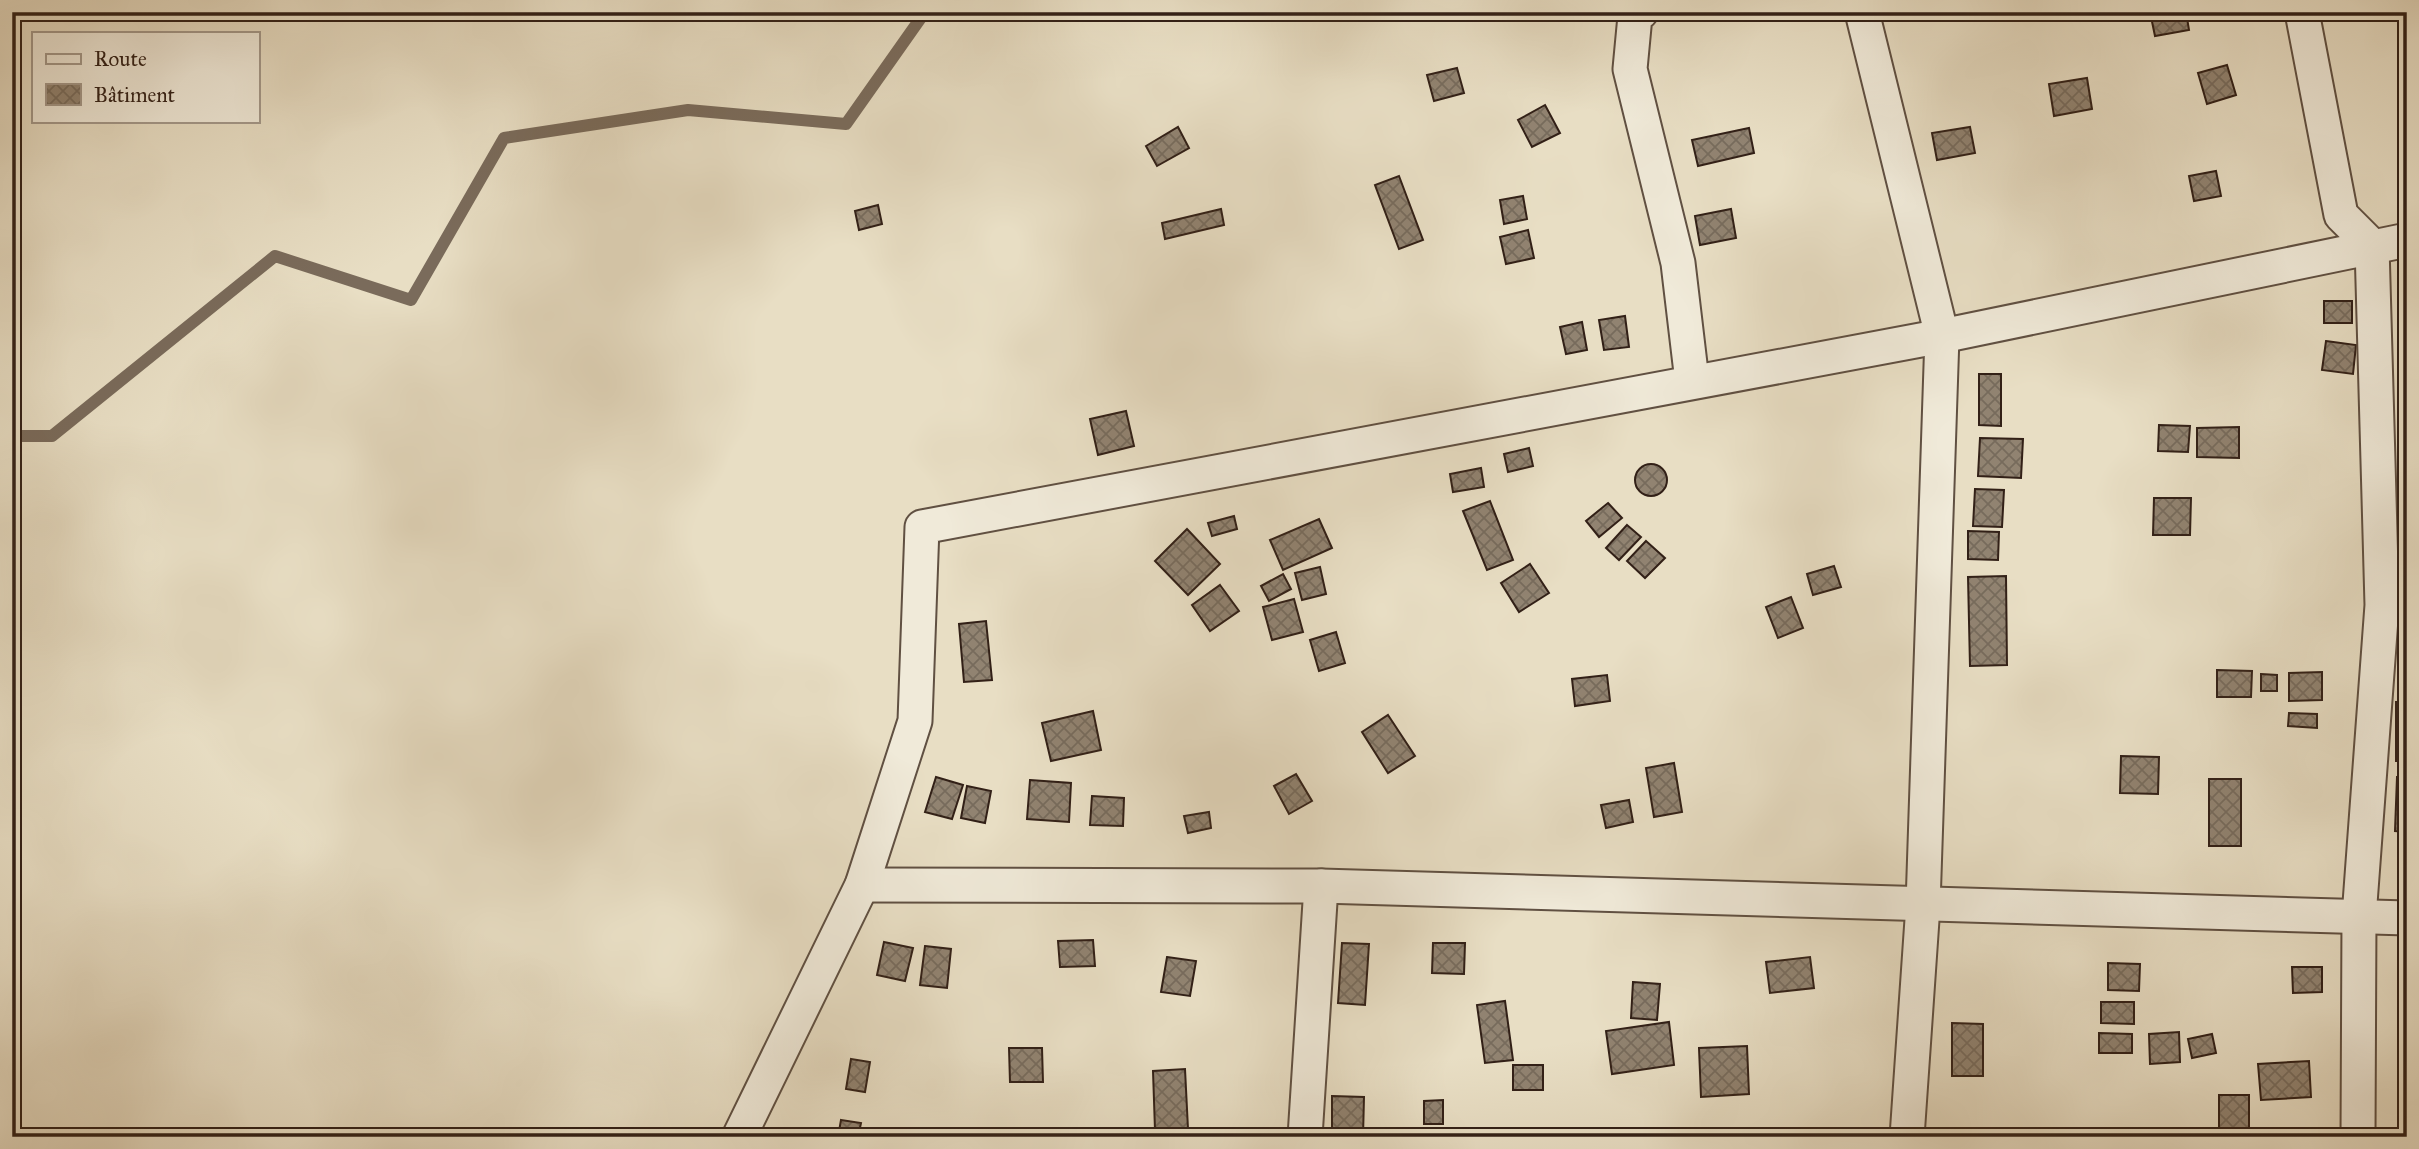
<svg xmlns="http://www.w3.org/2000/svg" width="2419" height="1149" font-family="'IM FELL Great Primer',serif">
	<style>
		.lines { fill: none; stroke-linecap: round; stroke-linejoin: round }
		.stream { stroke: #7a6b5b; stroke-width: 12 }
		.building { fill: url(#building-cross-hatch); stroke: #322017; stroke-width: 2 }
		.minor-casing { stroke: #605042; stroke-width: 37 }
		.minor { stroke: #f0ead9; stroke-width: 33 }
	</style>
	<defs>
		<pattern id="building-cross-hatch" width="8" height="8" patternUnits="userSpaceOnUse" patternTransform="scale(1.75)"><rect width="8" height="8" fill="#918371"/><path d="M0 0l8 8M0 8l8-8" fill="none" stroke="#776b5c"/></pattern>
	</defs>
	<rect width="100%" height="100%" fill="#e8dec4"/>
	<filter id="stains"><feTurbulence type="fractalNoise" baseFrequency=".00286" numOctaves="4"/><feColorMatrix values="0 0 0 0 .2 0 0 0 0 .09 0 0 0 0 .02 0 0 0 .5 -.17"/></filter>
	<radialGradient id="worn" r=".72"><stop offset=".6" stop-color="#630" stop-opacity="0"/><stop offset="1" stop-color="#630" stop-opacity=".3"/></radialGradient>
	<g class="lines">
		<path class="stream" d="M12 436H52L275 256 411 300 504 138 688 110 846 124 925 12"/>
	</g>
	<g class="building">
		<path d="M2150 12H2186L2189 30 2155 36Z"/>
		<path d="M2227 65 2236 95 2207 104 2198 73Z"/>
		<path d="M1457 68 1464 93 1434 101 1427 75Z"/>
		<path d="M2087 78 2092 109 2054 116 2049 84Z"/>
		<path d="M1545 105 1560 133 1532 147 1518 120Z"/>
		<path d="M1178 127 1189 148 1157 166 1146 146Z"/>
		<path d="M1970 127 1975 153 1937 160 1932 133Z"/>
		<path d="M1749 128 1754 153 1698 166 1692 140Z"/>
		<path d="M2216 171 2221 196 2194 201 2189 176Z"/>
		<path d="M1399 176 1423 240 1399 249 1375 185Z"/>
		<path d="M1523 196 1527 219 1504 224 1500 200Z"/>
		<path d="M878 205 882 224 859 230 855 211Z"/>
		<path d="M1221 209 1224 225 1165 239 1162 223Z"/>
		<path d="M1731 209 1736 238 1700 245 1695 216Z"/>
		<path d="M1528 230 1534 258 1506 264 1500 237Z"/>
		<rect x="2324" y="301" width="28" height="22"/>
		<path d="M1625 316 1629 347 1604 350 1599 320Z"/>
		<path d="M1582 322 1587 350 1566 354 1560 327Z"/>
		<path d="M2326 341 2356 345 2353 374 2322 370Z"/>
		<path d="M1979 374H2001V426L1979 425Z"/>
		<path d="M1126 411 1134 446 1098 455 1090 419Z"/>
		<path d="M2159 425 2190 426 2188 452 2158 451Z"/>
		<path d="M2239 427V458L2197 457V428Z"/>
		<path d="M1980 438 2023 439 2021 478 1978 476Z"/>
		<path d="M1529 448 1533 466 1508 472 1504 454Z"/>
		<circle cx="1651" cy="480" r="16"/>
		<path d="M1481 468 1484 487 1453 492 1450 474Z"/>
		<path d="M1975 489 2004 490 2002 527 1973 526Z"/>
		<path d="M2154 498H2191L2190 535H2153Z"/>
		<path d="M1490 501 1513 560 1487 570 1463 511Z"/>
		<path d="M1608 503 1622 518 1599 537 1586 521Z"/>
		<path d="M1234 516 1237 529 1212 536 1208 523Z"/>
		<path d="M1319 519 1332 548 1283 570 1270 540Z"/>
		<path d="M1627 525 1641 537 1619 560 1606 548Z"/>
		<path d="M1187 529 1220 564 1188 595 1155 561Z"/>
		<path d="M1968 531 1999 532 1998 560 1968 559Z"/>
		<path d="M1646 541 1665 558 1645 578 1627 561Z"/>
		<path d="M1530 564 1549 593 1519 612 1501 583Z"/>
		<path d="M1834 566 1841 587 1813 595 1807 574Z"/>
		<path d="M1320 567 1326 594 1302 600 1295 573Z"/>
		<path d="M1283 574 1291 589 1269 601 1261 586Z"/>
		<path d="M2006 576 2007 665 1970 666 1968 577Z"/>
		<path d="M1220 585 1239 611 1210 631 1192 605Z"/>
		<path d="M1791 597 1803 628 1778 638 1766 607Z"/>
		<path d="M1294 599 1303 632 1272 640 1263 607Z"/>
		<path d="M986 621 992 680 964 682 959 624Z"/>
		<path d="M1336 632 1345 663 1319 671 1310 640Z"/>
		<path d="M2217 670 2252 671 2251 697H2217Z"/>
		<path d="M2322 672V700L2289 701V673Z"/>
		<path d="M2261 674 2277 675V691H2261Z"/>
		<path d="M1607 675 1610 701 1575 706 1572 679Z"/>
		<rect x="2396" y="702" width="11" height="59"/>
		<path d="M1093 711 1101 750 1051 761 1042 723Z"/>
		<path d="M2289 713 2317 714V728L2288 726Z"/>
		<path d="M1388 715 1415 756 1388 773 1362 732Z"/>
		<path d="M2121 756 2159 757 2158 794 2120 793Z"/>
		<path d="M1674 763 1682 812 1654 817 1646 768Z"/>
		<path d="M1296 774 1312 801 1289 814 1274 786Z"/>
		<path d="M936 777 963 785 952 819 925 812Z"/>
		<path d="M2397 777H2407V832L2395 831Z"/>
		<rect x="2209" y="779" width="32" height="67"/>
		<path d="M1030 780 1071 783 1069 822 1027 819Z"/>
		<path d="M967 786 991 791 985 823 961 818Z"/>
		<path d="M1092 796 1124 798 1123 826 1090 825Z"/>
		<path d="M1629 800 1633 822 1606 828 1601 805Z"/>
		<path d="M1209 812 1211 828 1188 833 1184 816Z"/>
		<path d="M1093 940 1095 966 1060 967 1058 941Z"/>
		<path d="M884 942 913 948 905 981 877 975Z"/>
		<path d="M1342 943 1369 944 1365 1005 1338 1003Z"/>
		<path d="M1433 943H1465L1464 974 1432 973Z"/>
		<path d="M925 946 951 949 947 988 920 985Z"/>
		<path d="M1167 957 1196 961 1190 996 1161 992Z"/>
		<path d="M1810 957 1814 988 1770 993 1766 962Z"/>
		<path d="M2108 963 2140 964 2139 991 2108 990Z"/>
		<path d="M2292 967H2322V992L2293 993Z"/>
		<path d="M1633 982 1660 984 1657 1020 1631 1018Z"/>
		<path d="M1505 1001 1513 1060 1485 1063 1477 1005Z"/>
		<path d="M2101 1002H2134V1024L2101 1023Z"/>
		<path d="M1669 1022 1674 1065 1612 1074 1606 1031Z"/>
		<path d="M1952 1023 1983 1024V1076H1952Z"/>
		<path d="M2179 1032 2180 1062 2150 1064 2149 1034Z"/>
		<path d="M2099 1033 2132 1034V1053H2099Z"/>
		<path d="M2212 1034 2216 1053 2192 1058 2188 1039Z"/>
		<path d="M1747 1046 1749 1094 1701 1097 1699 1048Z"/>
		<path d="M1009 1048H1042L1043 1082H1010Z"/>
		<path d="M851 1059 870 1062 865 1092 846 1089Z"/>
		<path d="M2309 1061 2311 1097 2261 1100 2258 1064Z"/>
		<rect x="1513" y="1065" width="30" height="25"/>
		<path d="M1185 1069 1188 1129 1155 1130 1153 1071Z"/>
		<rect x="2219" y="1095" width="30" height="33"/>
		<path d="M1332 1096 1364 1097 1363 1137H1332Z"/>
		<path d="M1443 1100V1124H1424V1101Z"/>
		<path d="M841 1120 861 1123 858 1137H838Z"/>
	</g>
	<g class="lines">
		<g class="minor-casing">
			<g id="minor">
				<path d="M1641 12 1635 16 1630 69 1678 263 1692 381"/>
				<path d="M1862 12 1942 336 1923 905 1907 1137"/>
				<path d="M2302 12 2341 215 2372 246 2382 605 2359 917 2358 1137"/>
				<path d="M862 885 1321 886 2407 918"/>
				<path d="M739 1137 862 885 915 721 922 527 1942 336 2407 240"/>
				<path d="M1305 1137 1321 886"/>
			</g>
		</g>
		<use href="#minor" class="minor"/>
	</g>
	<rect width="2419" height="1149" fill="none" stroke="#e8dec4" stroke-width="42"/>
	<rect x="14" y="14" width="2391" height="1121" fill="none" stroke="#322017" stroke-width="3.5"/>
	<rect x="21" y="21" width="2377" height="1107" fill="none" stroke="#322017" stroke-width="2"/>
	<rect x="32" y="32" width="228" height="91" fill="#f0ead9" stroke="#a4998b" stroke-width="2"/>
	<rect x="46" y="54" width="35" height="10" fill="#f0ead9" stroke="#a4998b" stroke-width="2"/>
	<text x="94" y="66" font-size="21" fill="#322017">Route</text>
	<rect x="46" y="84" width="35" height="21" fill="url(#building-cross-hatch)" stroke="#a4998b" stroke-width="2"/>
	<text x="94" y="102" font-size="21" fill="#322017">Bâtiment</text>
	<rect width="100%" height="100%" filter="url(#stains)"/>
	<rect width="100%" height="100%" fill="url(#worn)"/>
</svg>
